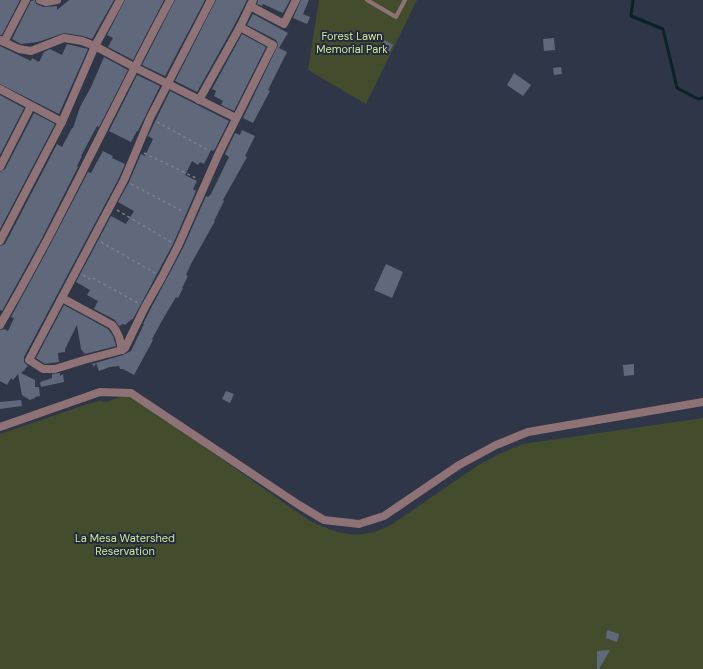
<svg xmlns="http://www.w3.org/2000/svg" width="703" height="669" font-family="'DM Sans',sans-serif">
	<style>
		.green { fill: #434d2e }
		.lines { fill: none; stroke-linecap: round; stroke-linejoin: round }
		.stream { stroke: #092327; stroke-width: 3 }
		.building { fill: #60697c }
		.path { stroke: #79808e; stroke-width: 1.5; stroke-dasharray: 3 3; stroke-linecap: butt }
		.lane { stroke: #8f7275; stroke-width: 4 }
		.street { stroke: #8f7275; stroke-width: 8 }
		.labels { text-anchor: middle; stroke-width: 4; stroke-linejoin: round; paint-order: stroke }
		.park-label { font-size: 11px; fill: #cce895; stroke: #252b3d }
	</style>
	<rect width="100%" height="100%" fill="#2e3647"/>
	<g class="green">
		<path d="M319 0H417L366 104 308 70Z"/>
		<path d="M129 394 310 521C341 535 358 541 391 525L477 466 497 455 523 444 703 418V669H0V434L88 404 99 401 106 402Z"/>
	</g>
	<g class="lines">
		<path class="stream" d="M633 0 631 16 663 29 677 88 698 99 703 98"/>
	</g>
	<g class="building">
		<path d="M0 0H20L2 35H0Z"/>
		<path d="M35 0 36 4 44 7 57 6V10L69 0H114L92 39 83 36 64 33 38 42 21 44 12 39 31 1Z"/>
		<path d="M125 0H164L133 60 108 47 113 38 107 35Z"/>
		<path d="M175 0H205L165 76 142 65Z"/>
		<path d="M216 0H247L235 24 197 92 175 81Z"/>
		<path d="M258 0H290L283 13 263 4 262 6 257 4Z"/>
		<path d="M301 0H309L303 14 310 17 307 24 293 18Z"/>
		<path d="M253 14 288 33 279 48 287 52 268 90 270 91 253 123 243 118 278 45 276 40 247 25Z"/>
		<path d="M242 34 266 47 234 111 221 105 223 101 214 96 216 91 212 89Z"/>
		<path d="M554 38 555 50 544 51 543 39Z"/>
		<path d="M385 40 393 45 388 54 380 49Z"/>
		<path d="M67 44 88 49 59 114 0 84V46L31 61 32 58 39 62 44 52 50 49 62 55Z"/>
		<path d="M104 57 128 70 99 127 97 126 81 156H82L77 166 78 167 40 242 2 311 0 310V246L5 244 57 144 62 147 72 128H73L80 107 91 87Z"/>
		<path d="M561 67 562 74 554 75 553 68Z"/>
		<path d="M514 73 531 85 523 96 507 85Z"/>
		<path d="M137 75 160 86 138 131H137L131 142 109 131Z"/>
		<path d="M170 91 229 121 215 149 213 151 211 150 204 164 200 162 198 165 192 161 185 175 197 181 193 189 196 191 173 244 133 319H132L125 325 123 324 119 326 115 320 94 309 98 301 87 295 90 290 76 282 111 216 126 224 134 211 118 202 129 182 141 154 145 156 153 139 148 136Z"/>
		<path d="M0 95 24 108 0 155Z"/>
		<path d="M34 113 55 124 0 229V172L5 169Z"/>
		<path d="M242 130 255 136 245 156 247 157 223 200 224 201 214 221H215L191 264 186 275 188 276 182 288H183L178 298 176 297 163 319 152 339 153 340 134 375 123 369H120L119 366 110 367 99 371 96 363 94 367 92 364 123 355 131 351 144 324H143L150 310 183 248 206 196 208 197 211 194 229 157 225 154 235 133 240 135Z"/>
		<path d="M103 151 113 156 112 158 125 164 119 178 24 357V362L28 366 21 373 35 380V387H39L40 396 35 397V398L30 400 22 395 18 374 13 380 11 378 7 385 0 381V330L4 329 8 331 14 318 11 317 49 247 88 172 91 173Z"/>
		<path d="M386 264 403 272 392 298 374 290Z"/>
		<path d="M64 305 108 329 113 336 116 346 85 354 81 349 77 325 65 349V352L58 353 59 362 45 364 36 358Z"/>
		<path d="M634 364V375L624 376 623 365Z"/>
		<path d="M60 373V376L63 374 64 382 41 387 40 382 52 378V374Z"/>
		<path d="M226 391 234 394 230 403 222 399Z"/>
		<path d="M21 400 22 406 0 409V402Z"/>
		<path d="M607 630 619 634 617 642 606 638Z"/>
		<path d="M610 650 599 669H597V651Z"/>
	</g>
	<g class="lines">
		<g class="path">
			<path d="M157 122 210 151"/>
			<path d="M144 153 198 179"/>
			<path d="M131 184 184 212"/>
			<path d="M117 210 171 242"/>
			<path d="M101 242 155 273"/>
			<path d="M83 275 89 279 91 277 138 303"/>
		</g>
		<path class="lane" d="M367 0 396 17 405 0"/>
		<g class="street">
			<path d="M40 0 46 2 57 0"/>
			<path d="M211 0 150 118 124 180 29 360 43 369H55L84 360 122 350 125 348 145 307 162 277 178 246 218 155 273 45 240 27"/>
			<path d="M250 6 284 24 296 0"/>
			<path d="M0 40 19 49 31 51 64 38 82 41 95 46 134 67 236 118"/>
			<path d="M4 42 26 0"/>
			<path d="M0 89 62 122"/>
			<path d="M199 100 240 27 253 0"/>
			<path d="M0 167 31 106"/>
			<path d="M0 241 62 122 95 46 120 0"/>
			<path d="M62 298 112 325C119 333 120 340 122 350"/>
			<path d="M0 325C62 219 112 108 170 0"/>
			<path d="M0 427 100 392 131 393 299 505 324 520 359 524 384 516 459 465 496 445 528 432 703 402"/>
		</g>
	</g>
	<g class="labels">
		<g class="park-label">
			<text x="352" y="40">Forest Lawn<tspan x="352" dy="13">Memorial Park</tspan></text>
			<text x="125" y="542">La Mesa Watershed<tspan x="125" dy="13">Reservation</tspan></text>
		</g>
	</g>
</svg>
